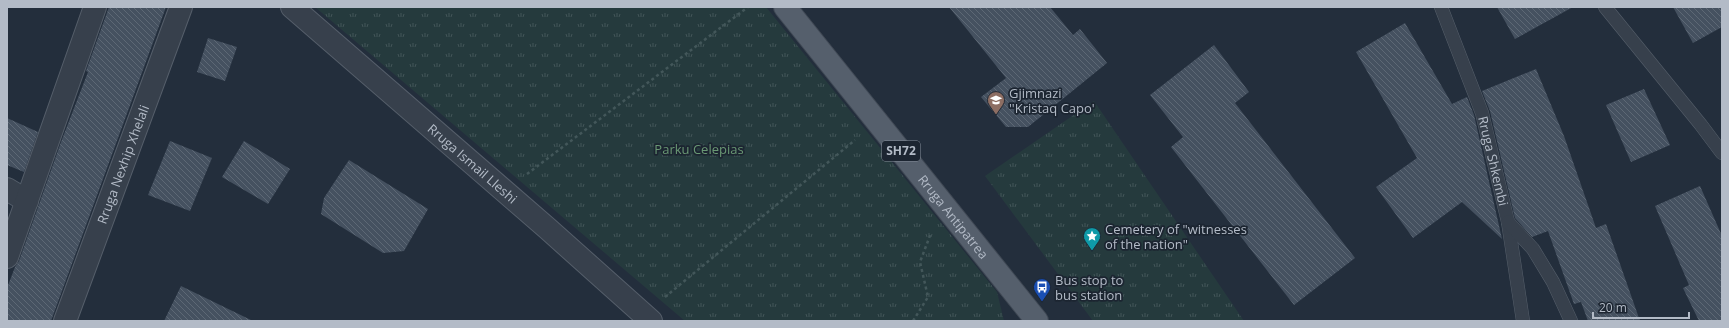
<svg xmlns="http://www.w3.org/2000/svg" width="1729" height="328" font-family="'Open Sans',sans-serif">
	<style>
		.grass { fill: url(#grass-tufts) }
		.building { fill: url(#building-back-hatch) }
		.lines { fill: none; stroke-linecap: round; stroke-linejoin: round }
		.service-casing { stroke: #555e6a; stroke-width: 14 }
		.minor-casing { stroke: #555e6a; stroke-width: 24 }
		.primary-casing { stroke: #404955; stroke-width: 24 }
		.path { stroke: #43575a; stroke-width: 2.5; stroke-dasharray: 3 3; stroke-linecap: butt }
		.service { stroke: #37404c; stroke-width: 13 }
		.minor { stroke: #37404c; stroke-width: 22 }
		.primary { stroke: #555f6c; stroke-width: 22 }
		.labels { text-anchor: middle; stroke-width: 3.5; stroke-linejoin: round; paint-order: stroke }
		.shield { fill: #1c2531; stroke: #868e9a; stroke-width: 1 }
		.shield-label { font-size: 12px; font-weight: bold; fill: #b3bbc7 }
		.poi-label { font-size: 13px; fill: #b3bbc7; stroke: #1c2531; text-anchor: start }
		.park-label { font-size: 13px; fill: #6a9874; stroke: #1c2531 }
		.street-label { font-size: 13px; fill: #b3bbc7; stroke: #1c2531 }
	</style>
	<defs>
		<pattern id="grass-tufts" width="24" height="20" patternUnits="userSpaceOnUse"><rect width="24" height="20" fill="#253a3d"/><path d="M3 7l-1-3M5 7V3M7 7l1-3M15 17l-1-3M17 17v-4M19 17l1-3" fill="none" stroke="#425558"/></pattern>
		<pattern id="building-back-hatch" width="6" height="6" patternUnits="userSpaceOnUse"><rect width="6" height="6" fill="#455160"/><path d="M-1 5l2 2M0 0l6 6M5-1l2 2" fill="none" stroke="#5d6875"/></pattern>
	</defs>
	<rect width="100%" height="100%" fill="#232e3c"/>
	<g class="grass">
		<path d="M315 7H766L997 292 1004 321H685Z"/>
		<path d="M1094 101 1244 321H1093L985 176Z"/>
	</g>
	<g class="building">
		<path d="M109 7H166L51 321H7V288L15 267 19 261 61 142 88 72 86 71Z"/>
		<path d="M949 7H1050L1073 35 1080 29 1107 63 1028 127H1006L981 97 1006 78Z"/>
		<path d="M1497 7H1573L1515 39Z"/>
		<path d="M1673 7H1722V27L1693 43Z"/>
		<path d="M1405 23 1452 104 1467 97 1474 115 1502 239 1462 202 1413 238 1376 187 1417 158 1356 52Z"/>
		<path d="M208 38 237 47 225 81 197 72Z"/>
		<path d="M1214 45 1249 92 1235 103 1355 258 1294 305 1171 147 1183 137 1150 95Z"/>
		<path d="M1536 69 1564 136 1596 228 1606 224 1640 321H1588L1581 302 1574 304 1548 231 1532 237 1515 218 1490 111 1482 91Z"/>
		<path d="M1644 89 1670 145 1631 162 1606 105Z"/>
		<path d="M7 118 38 132 24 172 7 165Z"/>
		<path d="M170 141 212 158 190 211 148 195Z"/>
		<path d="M244 141 290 169 268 204 222 177Z"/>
		<path d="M349 160 428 209 404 251 383 253 321 214 324 198Z"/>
		<path d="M1700 186 1722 236V321H1699L1683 288 1689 285 1655 206Z"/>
		<path d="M181 286 253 321H164Z"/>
	</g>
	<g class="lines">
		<g class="service-casing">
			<g id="service">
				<path id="s1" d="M1441 7 1482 113 1508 222 1523 321"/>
				<path d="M1605 7 1701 125 1722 153"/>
				<path d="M1508 222 1533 249 1553 282 1571 321"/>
			</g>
		</g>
		<g class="minor-casing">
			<g id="minor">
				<path id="s2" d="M292 7 547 228 651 321"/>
				<path d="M7 189 27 201"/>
				<path d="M7 257 95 7"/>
				<path id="s3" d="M65 321 181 7"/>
			</g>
		</g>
		<g class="primary-casing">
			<g id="primary">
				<path id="s4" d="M785 7 1037 321"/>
			</g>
		</g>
		<g class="path">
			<path d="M527 174 748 7"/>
			<path d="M665 297 855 140"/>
			<path d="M913 321 928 297 920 262 931 233"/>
		</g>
		<use href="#service" class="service"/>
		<use href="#minor" class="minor"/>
		<use href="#primary" class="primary"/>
	</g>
	<defs>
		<g id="school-pin" transform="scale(0.9)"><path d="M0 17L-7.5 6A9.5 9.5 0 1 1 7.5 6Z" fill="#8d6e63" stroke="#1c2531"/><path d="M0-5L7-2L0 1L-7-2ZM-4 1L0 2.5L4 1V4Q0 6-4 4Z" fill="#fff"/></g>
		<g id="sight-pin" transform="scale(0.9)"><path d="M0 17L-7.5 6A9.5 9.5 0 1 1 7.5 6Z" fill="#0f9aa8" stroke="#1c2531"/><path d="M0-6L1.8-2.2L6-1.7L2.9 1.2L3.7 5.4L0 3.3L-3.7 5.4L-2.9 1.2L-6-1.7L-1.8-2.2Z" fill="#fff"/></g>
		<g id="bus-pin" transform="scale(0.9)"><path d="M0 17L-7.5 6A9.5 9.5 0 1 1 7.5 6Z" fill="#1a4fb4" stroke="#1c2531"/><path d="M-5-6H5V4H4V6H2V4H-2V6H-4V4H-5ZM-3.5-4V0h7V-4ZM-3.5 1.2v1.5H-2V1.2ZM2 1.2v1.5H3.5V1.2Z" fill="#fff"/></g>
	</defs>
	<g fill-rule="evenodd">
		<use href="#school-pin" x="996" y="100"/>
		<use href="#sight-pin" x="1092" y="236"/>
		<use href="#bus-pin" x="1042" y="287"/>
	</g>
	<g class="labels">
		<rect class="shield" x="882" y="141" width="38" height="20" rx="3"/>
		<g class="shield-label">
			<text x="901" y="155">SH72</text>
		</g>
		<g class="poi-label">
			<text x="1009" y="98">Gjimnazi<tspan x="1009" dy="15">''Kristaq Capo'</tspan></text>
			<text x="1105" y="234">Cemetery of "witnesses<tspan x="1105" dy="15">of the nation"</tspan></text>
			<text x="1055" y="285">Bus stop to<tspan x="1055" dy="15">bus station</tspan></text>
		</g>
		<g class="park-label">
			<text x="699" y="154">Parku Celepias</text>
		</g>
		<g class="street-label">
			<text dy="5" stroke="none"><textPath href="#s1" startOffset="163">Rruga Shkembi</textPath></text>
			<text dy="5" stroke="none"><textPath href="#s2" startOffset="239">Rruga Ismail Lleshi</textPath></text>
			<text dy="5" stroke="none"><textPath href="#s3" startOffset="167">Rruga Nexhip Xhelali</textPath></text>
			<text dy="5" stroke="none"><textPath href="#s4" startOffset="269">Rruga Antipatrea</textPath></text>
		</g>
	</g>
	<rect width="1729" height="328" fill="none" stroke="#b3bbc7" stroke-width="16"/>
	<path d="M1593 312v6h96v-6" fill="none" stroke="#b3bbc7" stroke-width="2"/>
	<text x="1599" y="312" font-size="12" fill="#b3bbc7" stroke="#1c2531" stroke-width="3" paint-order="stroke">20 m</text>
</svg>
